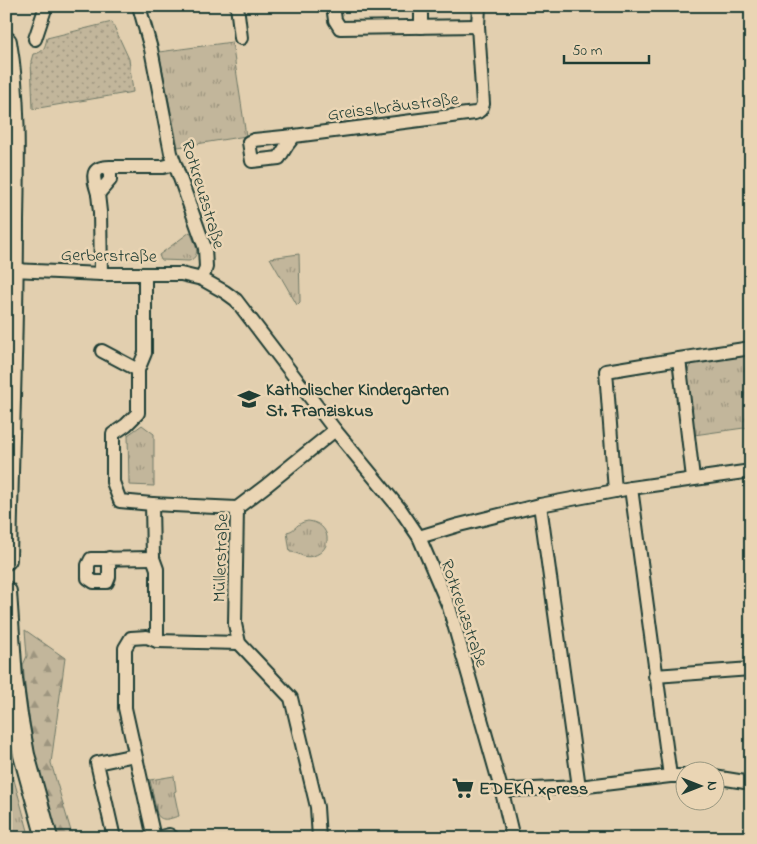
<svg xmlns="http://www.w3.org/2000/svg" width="757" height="844" font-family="'Indie Flower',sans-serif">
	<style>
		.grass { fill: url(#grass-tufts); stroke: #707a68 }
		.forest { fill: url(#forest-firs); stroke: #707a68 }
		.garden { fill: url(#garden-dots); stroke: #707a68 }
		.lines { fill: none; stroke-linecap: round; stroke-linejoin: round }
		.street-casing { stroke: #1f3d34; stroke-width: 16 }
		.primary-casing { stroke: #1f3d34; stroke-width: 24 }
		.street { stroke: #ead5b4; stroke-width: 12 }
		.primary { stroke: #ead5b4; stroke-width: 20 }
		.labels { text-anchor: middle; stroke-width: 5; stroke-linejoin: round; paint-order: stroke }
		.street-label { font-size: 18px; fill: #1f3d34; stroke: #ead5b4 }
		.poi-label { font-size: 18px; font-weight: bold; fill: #1f3d34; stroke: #ead5b4; text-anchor: start }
	</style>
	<defs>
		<pattern id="grass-tufts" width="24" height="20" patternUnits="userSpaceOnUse" patternTransform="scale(1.25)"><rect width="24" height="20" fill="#c2b69b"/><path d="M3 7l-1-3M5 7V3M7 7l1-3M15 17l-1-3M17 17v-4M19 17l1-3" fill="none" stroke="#9d957f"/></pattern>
		<pattern id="forest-firs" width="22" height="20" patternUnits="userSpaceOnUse" patternTransform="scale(1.25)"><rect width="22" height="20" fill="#c2b69b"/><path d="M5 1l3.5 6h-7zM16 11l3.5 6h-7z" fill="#9d957f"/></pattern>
		<pattern id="garden-dots" width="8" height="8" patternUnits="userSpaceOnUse" patternTransform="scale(1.25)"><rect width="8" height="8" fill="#c2b69b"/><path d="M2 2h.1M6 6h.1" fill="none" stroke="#9d957f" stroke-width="1.8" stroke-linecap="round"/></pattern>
	</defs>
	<rect width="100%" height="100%" fill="#e2cfaf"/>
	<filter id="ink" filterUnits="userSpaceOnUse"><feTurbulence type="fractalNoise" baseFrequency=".02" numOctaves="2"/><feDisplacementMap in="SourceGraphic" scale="10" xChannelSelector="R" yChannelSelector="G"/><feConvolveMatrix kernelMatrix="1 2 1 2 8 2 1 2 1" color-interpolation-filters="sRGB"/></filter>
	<g filter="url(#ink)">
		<g class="grass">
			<path d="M232 42 246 136 178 147 159 52Z"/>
			<path d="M190 232C194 242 203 255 189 261L161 260 159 255Z"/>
			<path d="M299 254 300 298V302L297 305 270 258Z"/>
			<path d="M751 353V427L694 435 686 376 689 368 693 361Z"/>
			<path d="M142 425 154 434V486L129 485 128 435Z"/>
			<path d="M308 521C331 523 334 550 313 556 302 559 299 552 290 552L287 532C297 530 295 523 308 521Z"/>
			<path d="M6 751 30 838H6Z"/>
			<path d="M174 776 176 791 174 792 179 816C171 818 162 823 157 814L150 780Z"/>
		</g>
		<path class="forest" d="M25 630 65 658 51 763 73 838H53L37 767 26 696 23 665 27 656Z"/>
		<path class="garden" d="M112 22 129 59 133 92 33 109 31 61 33 54C44 53 45 47 47 38Z"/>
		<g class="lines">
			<g class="street-casing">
				<g id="street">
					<path d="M139 6 151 49 171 153 205 248 206 267 202 279"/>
					<path d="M237 6 241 38"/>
					<path d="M333 6 335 20 340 28 478 26"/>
					<path d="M421 6V27"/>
					<path d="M35 39 46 6"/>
					<path d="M294 136 287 145 279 158 252 161 249 142 254 140 294 136 475 113C480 112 482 109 483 104L478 26 479 6"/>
					<path d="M110 167V180L98 194C94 179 88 167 110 167H163L174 164"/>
					<path d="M98 194 100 212 101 274"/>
					<path d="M13 270 101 274H181L202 279 225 292 236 300 335 430 400 509 419 537 449 607 502 792 513 838"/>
					<path d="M145 274V353L138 370V413L126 425 113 434V482L120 501 152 504 153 558 157 569V641L147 637 131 638 125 648V708L154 838"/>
					<path d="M102 351 138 370"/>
					<path d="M693 478 679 359 751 348"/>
					<path d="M615 491 606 371 679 359"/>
					<path d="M152 504 237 508"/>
					<path d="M540 505 579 787"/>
					<path d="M237 508 235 624 239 643 291 698 317 807 319 838"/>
					<path d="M237 508 267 485 335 430"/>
					<path d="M419 537 459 525 540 505 631 488"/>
					<path d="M109 558V577L107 582H94L88 578V565L91 559 153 558"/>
					<path d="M157 641 239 643"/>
					<path d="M655 676 751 669"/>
					<path d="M684 776H670L631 488 751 471"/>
					<path d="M714 777 751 783"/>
					<path d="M502 792 511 790 579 787 670 776"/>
					<path d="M114 838 97 763 135 755"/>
					<path d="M157 838 169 835 173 838"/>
				</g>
			</g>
			<g class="primary-casing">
				<g id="primary">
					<path d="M6 42C16 101 14 161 13 221 13 333 8 446 6 559"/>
					<path d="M6 592 12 679 17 716 24 755 47 838"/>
				</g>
			</g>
			<use href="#street" class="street"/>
			<use href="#primary" class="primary"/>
		</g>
	</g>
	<defs>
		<g id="school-bare" transform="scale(1.725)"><path d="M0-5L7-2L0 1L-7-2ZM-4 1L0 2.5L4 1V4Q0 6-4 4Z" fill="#1f3d34" stroke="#ead5b4" stroke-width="2.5" paint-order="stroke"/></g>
		<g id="supermarket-bare" transform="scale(1.725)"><path d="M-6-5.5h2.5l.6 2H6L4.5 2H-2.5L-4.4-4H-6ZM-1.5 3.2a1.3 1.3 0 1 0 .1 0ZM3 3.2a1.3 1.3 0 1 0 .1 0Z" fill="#1f3d34" stroke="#ead5b4" stroke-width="2.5" paint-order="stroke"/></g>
	</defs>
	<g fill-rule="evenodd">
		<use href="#school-bare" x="249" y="399"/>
		<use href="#supermarket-bare" x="463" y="788"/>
	</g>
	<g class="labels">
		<g class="street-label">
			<text transform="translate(393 106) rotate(-7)" y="6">Greisslbräustraße</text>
			<text transform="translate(204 194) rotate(73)" y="6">Rotkreuzstraße</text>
			<text transform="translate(109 255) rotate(1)" y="6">Gerberstraße</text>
			<text transform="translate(220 558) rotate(-88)" y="6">Müllerstraße</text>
			<text transform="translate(465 613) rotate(71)" y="6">Rotkreuzstraße</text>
		</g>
		<g class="poi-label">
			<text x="266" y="395">Katholischer Kindergarten<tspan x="266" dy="21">St. Franziskus</tspan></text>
			<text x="479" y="794">EDEKA xpress</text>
		</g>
	</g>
	<rect width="757" height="844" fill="none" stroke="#ead5b4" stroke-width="25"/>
	<rect x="12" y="12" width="732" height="819" fill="none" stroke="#1f3d34" stroke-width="2" filter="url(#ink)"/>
	<g transform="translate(700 786) rotate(90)"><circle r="24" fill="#ead5b4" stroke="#999881"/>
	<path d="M0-4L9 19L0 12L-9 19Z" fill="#1f3d34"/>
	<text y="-8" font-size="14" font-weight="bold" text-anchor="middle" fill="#1f3d34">N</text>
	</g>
	<path d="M564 55v8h85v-8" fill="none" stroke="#1f3d34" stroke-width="2.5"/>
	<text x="572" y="55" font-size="15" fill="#1f3d34" stroke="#ead5b4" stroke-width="4" paint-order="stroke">50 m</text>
</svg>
